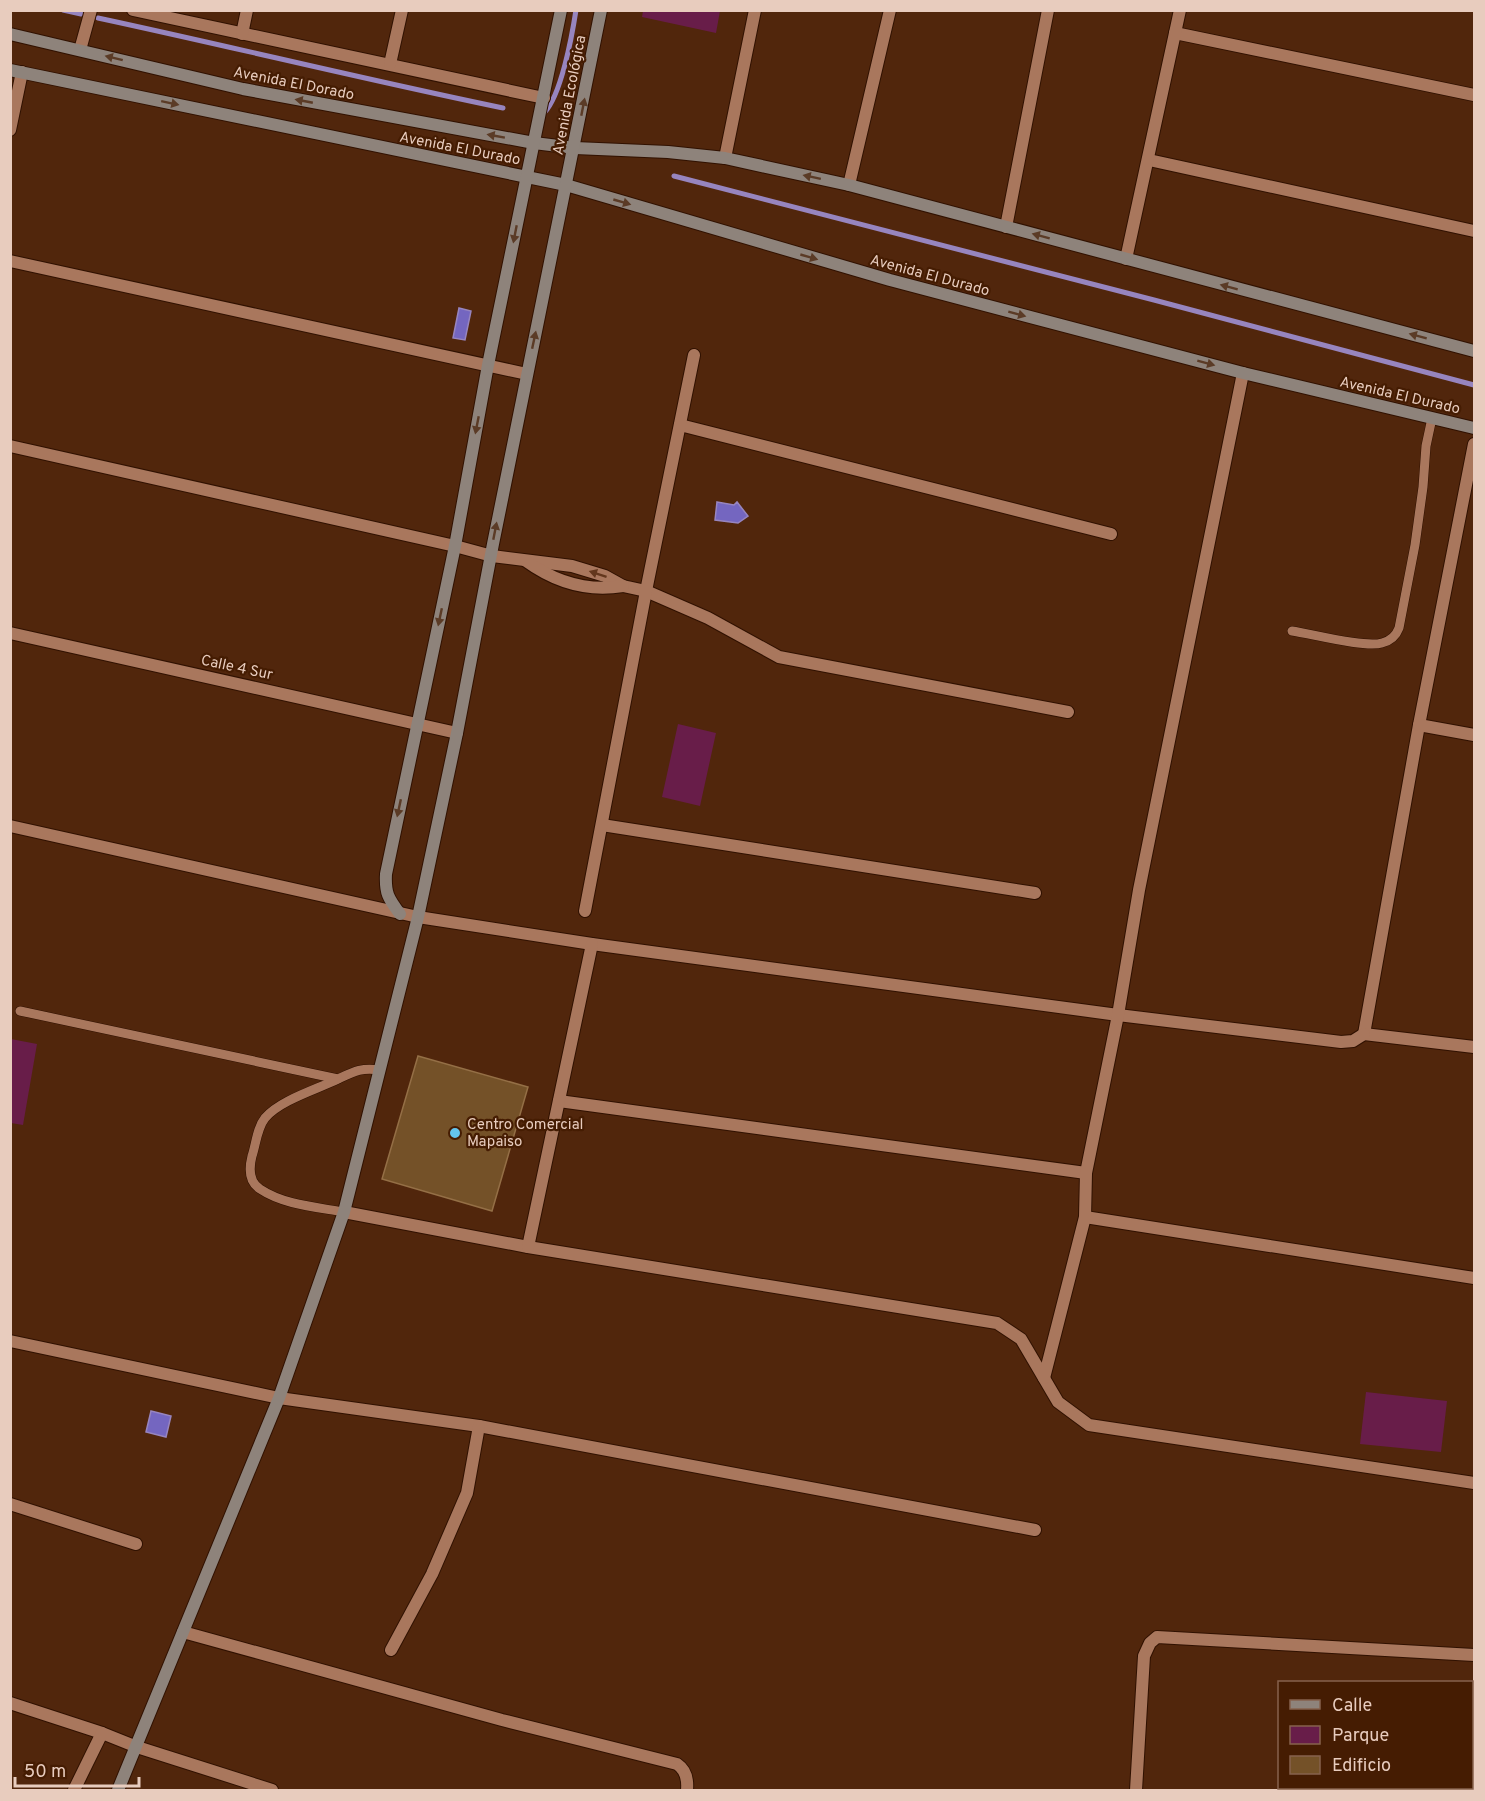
<svg xmlns="http://www.w3.org/2000/svg" width="1485" height="1801" font-family="Overpass,sans-serif">
	<style>
		.green { fill: #681d49 }
		.water { fill: #7466c0; stroke: #9785bf; stroke-width: 1.5 }
		.lines { fill: none; stroke-linecap: round; stroke-linejoin: round }
		.stream { stroke: #9785bf; stroke-width: 5 }
		.building { fill: #745128; stroke: #946f46; stroke-width: 1.5 }
		.lane-casing { stroke: #301101; stroke-width: 10 }
		.street-casing { stroke: #301101; stroke-width: 14 }
		.secondary-casing { stroke: #301101; stroke-width: 14 }
		.lane { stroke: #a9775d; stroke-width: 9 }
		.street { stroke: #a9775d; stroke-width: 12 }
		.secondary { stroke: #8e837b; stroke-width: 12 }
		.oneway { fill: #5b3b26 }
		.oneway2 { fill: #63371d }
		.poi-dot { fill: #64c5ee; stroke: #451c02; stroke-width: 2 }
		.labels { text-anchor: middle; stroke-width: 4.5; stroke-linejoin: round; paint-order: stroke }
		.street-label { font-size: 15px; fill: #e8ccbe; stroke: #451c02 }
		.poi-label { font-size: 15px; fill: #e8ccbe; stroke: #451c02; text-anchor: start }
	</style>
	<rect width="100%" height="100%" fill="#51260c"/>
	<g class="green">
		<path d="M643 11V10L720 11 716 33 642 17Z"/>
		<path d="M678 724 716 733 700 806 662 797Z"/>
		<path d="M11 1039 37 1044 23 1125 11 1123Z"/>
		<path d="M1366 1392 1447 1401 1441 1452 1360 1444Z"/>
	</g>
	<g class="water">
		<path d="M459 308 471 311 465 340 453 338Z"/>
		<path d="M717 502 734 505 737 502 748 516 738 523 715 520Z"/>
		<path d="M151 1411 171 1416 166 1437 146 1432Z"/>
	</g>
	<g class="lines">
		<g class="stream">
			<path d="M63 10 81 14"/>
			<path d="M98 18C233 47 367 80 503 108"/>
			<path d="M544 113C561 96 572 36 576 10"/>
			<path d="M674 176 1154 300 1474 385"/>
		</g>
	</g>
	<path class="building" d="M418 1056 528 1087 492 1211 382 1179Z"/>
	<g class="lines">
		<g class="lane-casing">
			<g id="lane">
				<path d="M1292 631C1312 634 1365 648 1382 643 1390 641 1396 636 1399 628L1415 545 1423 487 1426 446 1432 418"/>
				<path d="M20 1011 338 1079C353 1072 362 1067 379 1070"/>
				<path d="M338 1079C318 1089 280 1100 265 1118 257 1128 256 1144 252 1156 249 1168 249 1182 260 1189 284 1205 316 1207 344 1212"/>
			</g>
		</g>
		<g class="street-casing">
			<g id="street">
				<path d="M133 10 544 98"/>
				<path d="M1175 33 1474 95"/>
				<path d="M242 34 247 10"/>
				<path d="M80 50 91 10"/>
				<path d="M390 64 402 10"/>
				<path d="M10 130 22 72"/>
				<path d="M725 158 755 10"/>
				<path d="M1149 160 1474 231"/>
				<path d="M849 185 890 10"/>
				<path d="M1006 227 1048 10"/>
				<path d="M1126 259 1180 10"/>
				<path d="M10 261 527 374"/>
				<path d="M680 425 1111 534"/>
				<path d="M1474 444 1419 725 1364 1034 1474 1047"/>
				<path d="M10 446 455 546 492 556 572 566 605 576 623 586 646 591 708 618 779 657 1068 712"/>
				<path d="M526 561C555 582 587 592 623 586"/>
				<path d="M10 633 457 733"/>
				<path d="M1419 725 1474 735"/>
				<path d="M602 825 1035 893"/>
				<path d="M10 826 418 917 592 944 1118 1015 1341 1042 1353 1041 1364 1034"/>
				<path d="M585 911 646 591 694 355"/>
				<path d="M559 1101 1086 1173"/>
				<path d="M344 1212 528 1247 997 1323 1021 1339 1058 1402 1089 1425 1474 1483"/>
				<path d="M1085 1217 1474 1278"/>
				<path d="M528 1247 592 944"/>
				<path d="M10 1341 279 1398 479 1426 1035 1530"/>
				<path d="M1044 1378 1085 1217 1086 1173 1118 1015 1139 890 1243 373"/>
				<path d="M10 1504 136 1544"/>
				<path d="M183 1632 502 1720 677 1764C686 1770 688 1779 687 1790"/>
				<path d="M391 1650 432 1574 467 1493 479 1426"/>
				<path d="M10 1703 102 1733"/>
				<path d="M74 1790 102 1733 137 1747 272 1790"/>
				<path d="M1136 1790 1144 1656 1150 1643 1157 1637 1474 1655"/>
			</g>
		</g>
		<g class="secondary-casing">
			<g id="secondary">
				<path d="M10 34 243 89 534 143 575 148 668 152 725 158 849 185 1474 351"/>
				<path d="M10 70 566 185 890 280 1243 373 1474 428"/>
				<path d="M400 914C388 898 385 893 386 874L455 546 488 365 561 10"/>
				<path d="M118 1790 279 1398 344 1212 418 917 457 733 493 544 601 10"/>
			</g>
		</g>
		<use href="#lane" class="lane"/>
		<use href="#street" class="street"/>
		<use href="#secondary" class="secondary"/>
	</g>
	<defs><path id="oneway-solid" d="M-6-.8H1V-3.2L6.5 0L1 3.2V.8H-6Z" transform="scale(1.5)"/></defs>
	<g class="oneway">
		<use href="#oneway-solid" transform="translate(114 58) rotate(-166)"/>
		<use href="#oneway-solid" transform="translate(304 101) rotate(-169)"/>
		<use href="#oneway-solid" transform="translate(170 103) rotate(12)"/>
		<use href="#oneway-solid" transform="translate(583 107) rotate(-79)"/>
		<use href="#oneway-solid" transform="translate(496 136) rotate(-170)"/>
		<use href="#oneway-solid" transform="translate(812 177) rotate(-168)"/>
		<use href="#oneway-solid" transform="translate(622 202) rotate(16)"/>
		<use href="#oneway-solid" transform="translate(515 234) rotate(101)"/>
		<use href="#oneway-solid" transform="translate(1041 236) rotate(-165)"/>
		<use href="#oneway-solid" transform="translate(809 257) rotate(16)"/>
		<use href="#oneway-solid" transform="translate(1229 287) rotate(-165)"/>
		<use href="#oneway-solid" transform="translate(1017 314) rotate(15)"/>
		<use href="#oneway-solid" transform="translate(1418 336) rotate(-165)"/>
		<use href="#oneway-solid" transform="translate(534 340) rotate(-78)"/>
		<use href="#oneway-solid" transform="translate(1206 363) rotate(15)"/>
		<use href="#oneway-solid" transform="translate(477 425) rotate(101)"/>
		<use href="#oneway-solid" transform="translate(495 531) rotate(-79)"/>
		<use href="#oneway-solid" transform="translate(440 617) rotate(102)"/>
		<use href="#oneway-solid" transform="translate(399 808) rotate(102)"/>
	</g>
	<use class="oneway2" href="#oneway-solid" transform="translate(598 574) rotate(-162)"/>
	<circle class="poi-dot" cx="455" cy="1133" r="6"/>
	<g class="labels">
		<g class="street-label">
			<text transform="translate(294 83) rotate(11)" y="5">Avenida El Dorado</text>
			<text transform="translate(569 95) rotate(-79)" y="5">Avenida Ecológica</text>
			<text transform="translate(460 148) rotate(11)" y="5">Avenida El Durado</text>
			<text transform="translate(930 275) rotate(15)" y="5">Avenida El Durado</text>
			<text transform="translate(1400 395) rotate(13)" y="5">Avenida El Durado</text>
			<text transform="translate(237 667) rotate(12)" y="5">Calle 4 Sur</text>
		</g>
		<g class="poi-label">
			<text x="467" y="1129">Centro Comercial<tspan x="467" dy="17">Mapaiso</tspan></text>
		</g>
	</g>
	<rect width="1485" height="1801" fill="none" stroke="#e8ccbe" stroke-width="24"/>
	<rect x="1278" y="1681" width="195" height="108" fill="#451c02" stroke="#86624d" stroke-width="1.5"/>
	<rect x="1290" y="1700" width="30" height="9" fill="#8e837b" stroke="#86624d" stroke-width="1.5"/>
	<text x="1332" y="1711" font-size="18" fill="#e8ccbe">Calle</text>
	<rect x="1290" y="1726" width="30" height="18" fill="#681d49" stroke="#86624d" stroke-width="1.5"/>
	<text x="1332" y="1741" font-size="18" fill="#e8ccbe">Parque</text>
	<rect x="1290" y="1756" width="30" height="18" fill="#745128" stroke="#86624d" stroke-width="1.5"/>
	<text x="1332" y="1771" font-size="18" fill="#e8ccbe">Edificio</text>
	<path d="M15 1777v9h124v-9" fill="none" stroke="#e8ccbe" stroke-width="3"/>
	<text x="24" y="1777" font-size="18" fill="#e8ccbe" stroke="#451c02" stroke-width="4.5" paint-order="stroke">50 m</text>
</svg>
